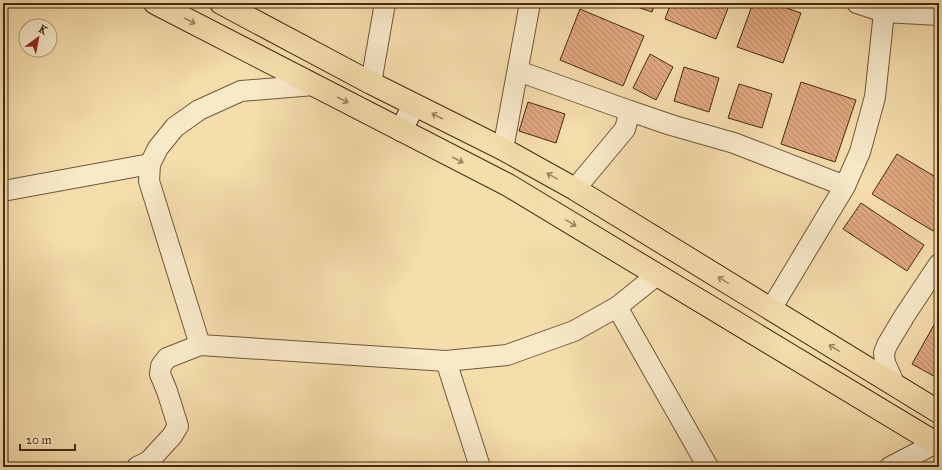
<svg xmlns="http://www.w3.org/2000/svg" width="942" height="470" font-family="'IM FELL Great Primer',serif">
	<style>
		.building { fill: url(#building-back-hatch); stroke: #442b13 }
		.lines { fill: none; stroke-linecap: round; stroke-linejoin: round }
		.street-casing { stroke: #705839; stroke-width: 22 }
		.secondary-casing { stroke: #442b13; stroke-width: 24 }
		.primary-casing { stroke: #442b13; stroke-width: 24 }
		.street { stroke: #f8e9c9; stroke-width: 20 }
		.secondary { stroke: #f8e9c9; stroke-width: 22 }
		.primary { stroke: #f5ddac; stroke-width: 22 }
		.oneway { stroke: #9c8460 }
	</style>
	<defs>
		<pattern id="building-back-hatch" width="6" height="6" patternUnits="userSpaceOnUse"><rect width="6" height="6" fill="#e0a77f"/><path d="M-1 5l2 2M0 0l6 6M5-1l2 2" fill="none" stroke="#b78867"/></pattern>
	</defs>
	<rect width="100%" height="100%" fill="#f5ddac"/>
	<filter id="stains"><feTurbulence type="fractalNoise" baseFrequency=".005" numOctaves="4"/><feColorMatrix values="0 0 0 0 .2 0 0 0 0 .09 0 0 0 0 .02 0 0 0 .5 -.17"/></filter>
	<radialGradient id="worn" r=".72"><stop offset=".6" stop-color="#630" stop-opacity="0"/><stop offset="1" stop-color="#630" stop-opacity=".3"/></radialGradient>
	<g class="building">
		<path d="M625 3H655L652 12Z"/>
		<path d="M671 3H730L716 39 665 19Z"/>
		<path d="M753 3H772L801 13 783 63 737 47Z"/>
		<path d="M580 9 644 36 623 86 560 60Z"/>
		<path d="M650 54 673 67 656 100 633 88Z"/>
		<path d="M684 67 719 78 709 112 674 101Z"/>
		<path d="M801 82 856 100 835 162 781 144Z"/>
		<path d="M739 84 772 94 762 128 728 118Z"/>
		<path d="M528 102 565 114 556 143 519 131Z"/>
		<path d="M897 154 939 179V221L933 231 872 194Z"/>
		<path d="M861 203 924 245 907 271 843 229Z"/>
		<path d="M939 316V379L912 364Z"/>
	</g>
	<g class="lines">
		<g class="street-casing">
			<g id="street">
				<path d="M857 3 884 12 939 15"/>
				<path d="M518 71 630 111"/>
				<path d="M371 83 385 3"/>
				<path d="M503 149 530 3"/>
				<path d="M575 189 625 129 630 111 671 125 734 143 845 186"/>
				<path d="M3 191 150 164"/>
				<path d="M617 307 708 467"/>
				<path d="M771 309 845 186 860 152 875 97 884 12V3"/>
				<path d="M200 345 149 181 150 164 158 148 175 127 199 110 241 91 314 85"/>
				<path d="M446 361 480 467"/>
				<path d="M895 385 885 363 884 353 887 345 905 315 939 264"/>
				<path d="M137 467 149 461 172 436 178 426 167 391 160 374 161 366 167 358 200 345 446 361 507 355 574 331 617 307 657 275"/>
				<path d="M890 467 936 443"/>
			</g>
		</g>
		<g class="secondary-casing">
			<path id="secondary" d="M401 130 414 105"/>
		</g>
		<g class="primary-casing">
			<g id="primary">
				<path d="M155 3 508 185 939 445"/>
				<path d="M221 3 371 83 503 149 575 189 939 412"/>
			</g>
		</g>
		<use href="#street" class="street"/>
		<use href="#secondary" class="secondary"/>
		<use href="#primary" class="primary"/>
	</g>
	<defs><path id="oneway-shaft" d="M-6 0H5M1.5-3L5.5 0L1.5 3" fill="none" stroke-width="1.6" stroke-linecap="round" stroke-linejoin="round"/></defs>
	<g class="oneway">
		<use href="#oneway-shaft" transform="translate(190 21) rotate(27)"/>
		<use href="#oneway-shaft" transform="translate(343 100) rotate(27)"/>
		<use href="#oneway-shaft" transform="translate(437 116) rotate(-153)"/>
		<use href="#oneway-shaft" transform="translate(458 160) rotate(27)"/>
		<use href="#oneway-shaft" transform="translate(552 176) rotate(-151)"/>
		<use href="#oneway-shaft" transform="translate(571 223) rotate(31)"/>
		<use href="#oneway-shaft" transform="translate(723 280) rotate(-149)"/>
		<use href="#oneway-shaft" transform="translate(834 348) rotate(-149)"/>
	</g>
	<rect width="942" height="470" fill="none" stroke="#f5ddac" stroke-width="16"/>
	<rect x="4" y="4" width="934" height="462" fill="none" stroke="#442b13" stroke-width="2"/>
	<rect x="8" y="8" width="926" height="454" fill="none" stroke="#442b13"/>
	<g transform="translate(38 38) rotate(32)"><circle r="19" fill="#f8e9c9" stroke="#b09d80"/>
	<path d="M0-3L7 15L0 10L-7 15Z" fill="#8f2418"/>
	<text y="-6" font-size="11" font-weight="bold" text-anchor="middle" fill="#442b13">K</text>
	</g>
	<path d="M20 444v6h55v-6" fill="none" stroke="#442b13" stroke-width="2"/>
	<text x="26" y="444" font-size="12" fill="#442b13" stroke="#f8e9c9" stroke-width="3" paint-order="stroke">20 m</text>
	<rect width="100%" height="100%" filter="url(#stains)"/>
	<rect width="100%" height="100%" fill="url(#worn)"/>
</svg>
